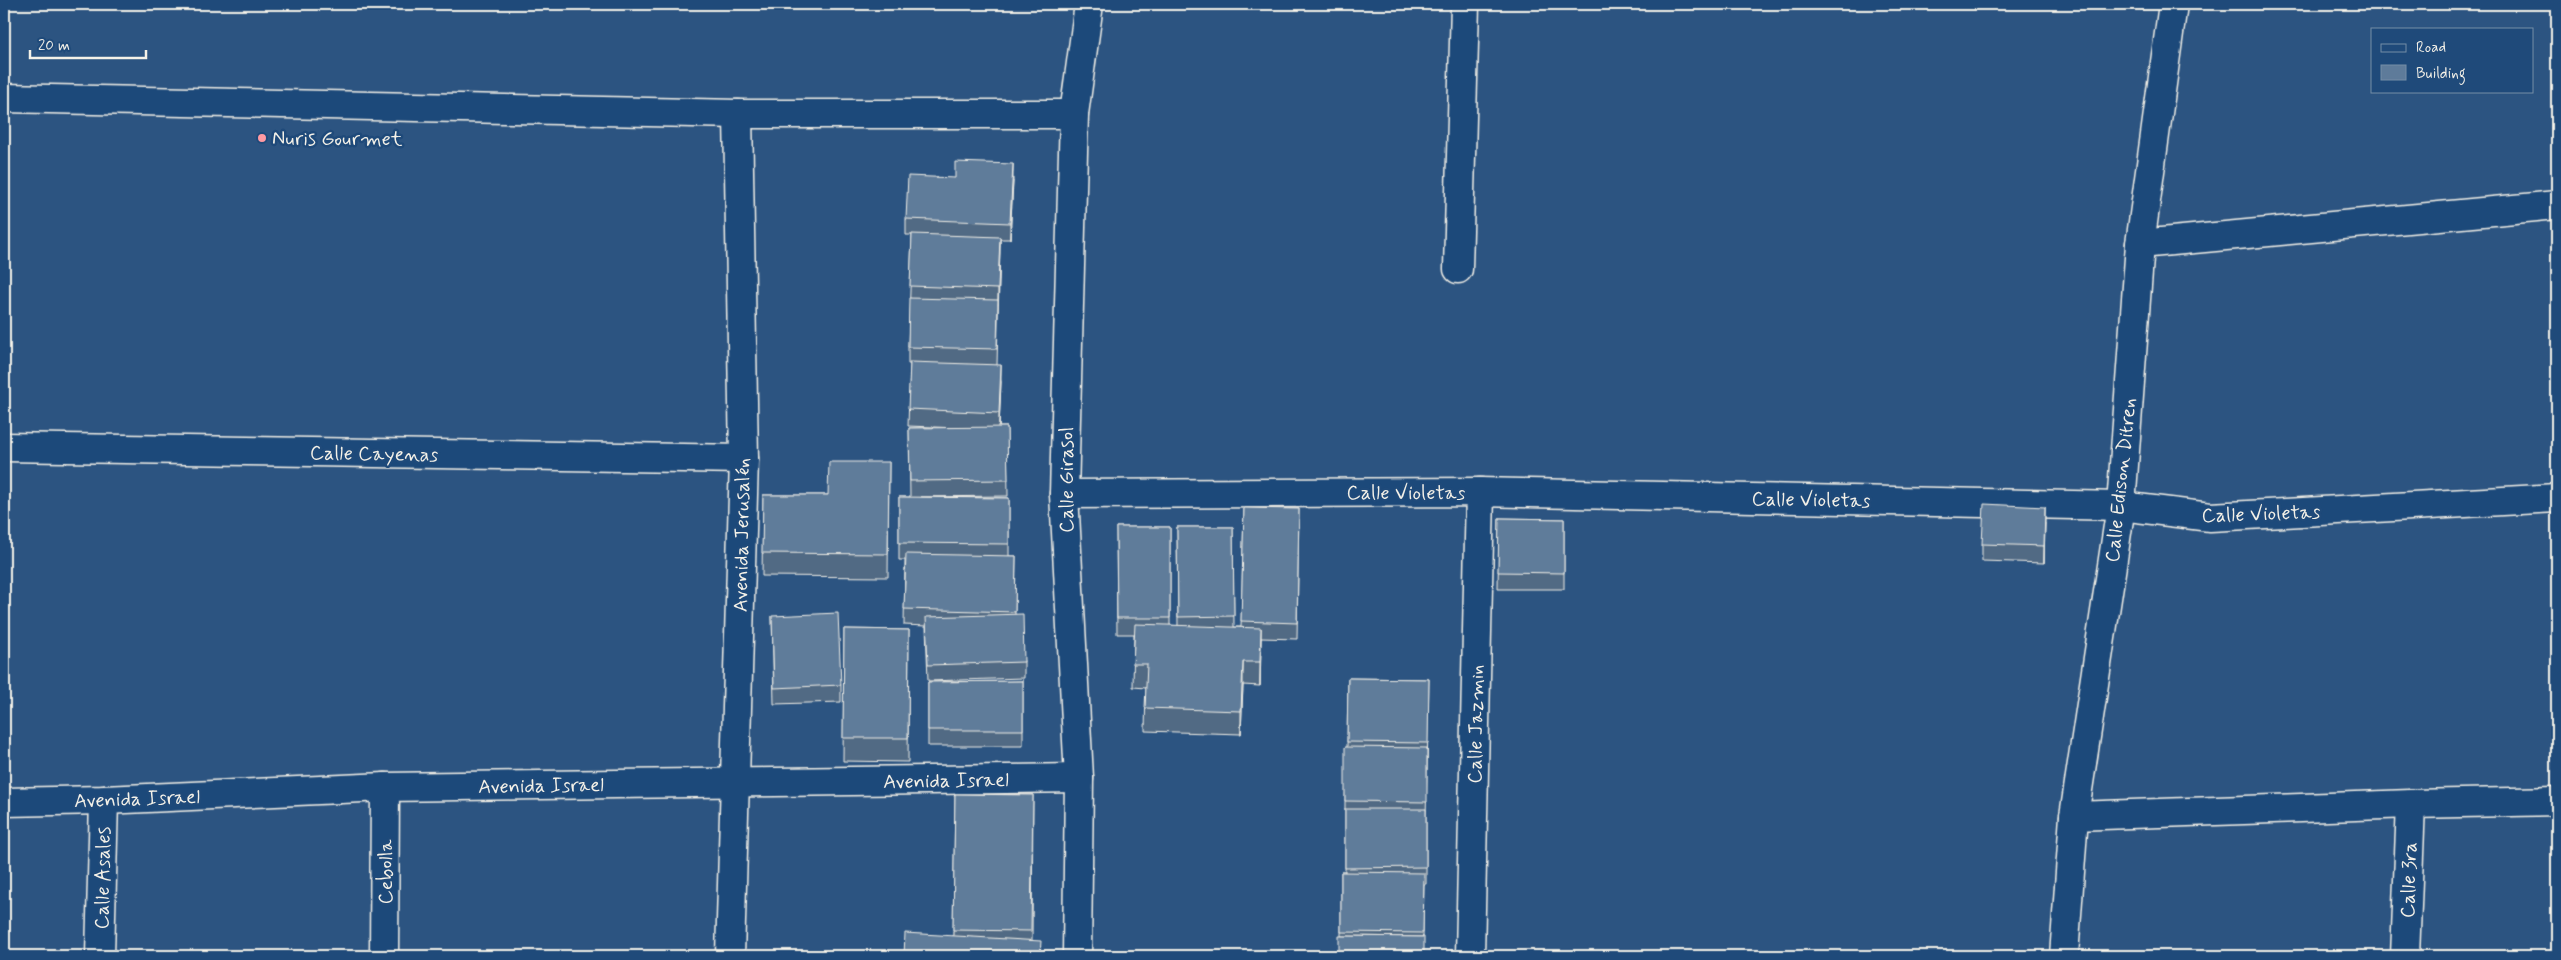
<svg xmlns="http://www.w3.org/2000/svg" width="2561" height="960" font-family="Mynerve,sans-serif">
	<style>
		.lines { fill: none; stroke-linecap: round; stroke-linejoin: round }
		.street-casing { stroke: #f4f1e8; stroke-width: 31 }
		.street { stroke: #1f4a7a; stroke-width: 28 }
		.wall { fill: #516a84; stroke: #f4f1e8 }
		.shaded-wall { fill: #42566c; stroke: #f4f1e8 }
		.building { fill: #5e7b9a; stroke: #f4f1e8 }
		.poi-dot { fill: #ff9aa2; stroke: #1f4a7a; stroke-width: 2 }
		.labels { text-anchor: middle; stroke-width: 5; stroke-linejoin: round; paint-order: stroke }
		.poi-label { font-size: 20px; fill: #f4f1e8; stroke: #1f4a7a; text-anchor: start }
		.street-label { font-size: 20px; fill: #f4f1e8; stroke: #1f4a7a }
	</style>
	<rect width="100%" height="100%" fill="#2c5481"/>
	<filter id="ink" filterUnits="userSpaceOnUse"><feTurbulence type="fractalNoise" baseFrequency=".02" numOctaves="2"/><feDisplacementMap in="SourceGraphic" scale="10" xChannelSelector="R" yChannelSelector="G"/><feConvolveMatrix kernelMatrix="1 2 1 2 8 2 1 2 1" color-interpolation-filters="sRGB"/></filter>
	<g filter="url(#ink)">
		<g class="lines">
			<g class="street-casing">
				<g id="street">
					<path d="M4 98 738 114H1074"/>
					<path d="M2140 244 2557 205"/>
					<path d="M1458 269 1465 4"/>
					<path d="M4 447 744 459"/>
					<path d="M1064 494 1480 492 2121 506 2210 517 2557 498"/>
					<path d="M4 802 104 800 385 787 1079 778"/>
					<path d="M2074 816 2411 804 2557 801"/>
					<path d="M100 956 104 800"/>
					<path d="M384 956 385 787"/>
					<path d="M730 956 744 459 738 114"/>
					<path d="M1077 956 1079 778 1064 494 1074 114 1089 4"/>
					<path d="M1470 956 1480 492"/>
					<path d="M2064 956 2074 816 2121 506 2140 244 2173 4"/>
					<path d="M2405 956 2411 804"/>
				</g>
			</g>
			<use href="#street" class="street"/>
		</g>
		<g class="wall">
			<path d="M1013 181 1010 239H1000L997 365 1001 382 999 427H1007L1008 496 920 497 1009 498V556H1016L1015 614 1024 662V678L928 681 926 626 904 625 905 560H899V497H910L909 428H959L908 426 910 364H908V347L912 235H906V219Z"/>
			<path d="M889 462 888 577 762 576 763 495H828Z"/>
			<path d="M1244 508 1299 509 1297 639 1261 638 1260 686 1243 685 1241 734 1145 731 1146 688 1133 687 1134 634H1117L1116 527H1170V625L1178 626 1177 527H1233L1234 627H1241Z"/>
			<path d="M1499 518 1564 519V589H1498Z"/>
			<path d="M2045 523 2044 563 1982 561V544Z"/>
			<path d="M772 616 841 685V702L774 704Z"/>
			<path d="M844 629 909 630 908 762 843 761Z"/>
			<path d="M1348 678 1429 679 1426 818V884H1424L1423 937 1341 936V872H1345V801L1347 747Z"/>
			<path d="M1023 681V746H928V682Z"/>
			<path d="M955 794 1033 795 1032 940 1041 956 953 936Z"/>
		</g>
		<g class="shaded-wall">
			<path d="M1013 164V181L1010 239V223Z"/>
			<path d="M1000 237V253L998 305V289Z"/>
			<path d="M1001 365V382L999 429V413Z"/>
			<path d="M2045 507V523L2044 563V546Z"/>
			<path d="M1261 628V651L1260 686V662Z"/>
			<path d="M1243 662V685L1241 734V711Z"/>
		</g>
		<g class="building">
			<path d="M955 162 1013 164 1010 223 906 219 908 176 955 178Z"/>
			<path d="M912 234 1000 237 998 289 910 286Z"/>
			<path d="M909 298 998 300 997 349 908 347Z"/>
			<path d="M910 362 1001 365 999 413 908 409Z"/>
			<path d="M1007 427 1008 480 910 481 909 428Z"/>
			<path d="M829 462H889L888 554 762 553 763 495H828Z"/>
			<path d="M899 497 1009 498V544L899 543Z"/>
			<path d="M1984 504 2045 507 2044 546 1982 544Z"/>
			<path d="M1244 508 1299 509 1297 623 1241 621Z"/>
			<path d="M1499 518 1564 519V573L1498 572Z"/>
			<path d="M1116 527H1170V618H1117Z"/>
			<path d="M1177 527H1233L1234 616 1178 617Z"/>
			<path d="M906 554 1016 556 1015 612 904 609Z"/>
			<path d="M838 613 841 685 774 688 772 616Z"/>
			<path d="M1023 614 1024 662 928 665 926 617Z"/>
			<path d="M1135 624 1261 628 1260 662H1243L1241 711 1145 708 1147 664H1133Z"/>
			<path d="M844 629 909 630 908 738H843Z"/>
			<path d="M1348 678 1429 679 1428 743 1347 742Z"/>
			<path d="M1023 681V730H928V682Z"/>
			<path d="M1345 747 1427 748V802L1345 801Z"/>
			<path d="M955 794 1033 795 1031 931 953 930Z"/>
			<path d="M1345 809H1426V867L1345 868Z"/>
			<path d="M1341 872 1424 873 1423 933 1341 932Z"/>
			<path d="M905 933 1041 941 1040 956H904Z"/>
			<path d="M1339 936 1424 937V956H1339Z"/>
		</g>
	</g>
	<circle class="poi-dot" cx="262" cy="138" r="5"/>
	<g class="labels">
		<g class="poi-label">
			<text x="272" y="145">Nuris Gourmet</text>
		</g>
		<g class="street-label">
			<text transform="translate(374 453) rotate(1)" y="7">Calle Cayenas</text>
			<text transform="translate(1066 480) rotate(-90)" y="7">Calle Girasol</text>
			<text transform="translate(2120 480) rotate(-84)" y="7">Calle Edison Ditren</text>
			<text x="1406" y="499">Calle Violetas</text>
			<text transform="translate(1811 499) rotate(1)" y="7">Calle Violetas</text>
			<text transform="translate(2261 513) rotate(-2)" y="7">Calle Violetas</text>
			<text transform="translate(741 535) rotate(-89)" y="7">Avenida Jerusalén</text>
			<text transform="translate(1475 724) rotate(-89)" y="7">Calle Jazmin</text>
			<text transform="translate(946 780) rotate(-1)" y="7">Avenida Israel</text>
			<text transform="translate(541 785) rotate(-1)" y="7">Avenida Israel</text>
			<text transform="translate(137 798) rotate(-2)" y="7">Avenida Israel</text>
			<text transform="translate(385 872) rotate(-90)" y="7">Cebolla</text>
			<text transform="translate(102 878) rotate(-89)" y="7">Calle Asales</text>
			<text transform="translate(2408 880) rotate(-88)" y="7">Calle 3ra</text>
		</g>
	</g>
	<rect width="2561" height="960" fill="none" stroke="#1f4a7a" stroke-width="20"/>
	<rect x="10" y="10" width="2541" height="940" fill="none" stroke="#f4f1e8" stroke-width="2" filter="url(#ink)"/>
	<rect x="2371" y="28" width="162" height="65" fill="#1f4a7a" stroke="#748da6"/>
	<rect x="2381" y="44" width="25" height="8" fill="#1f4a7a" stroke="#748da6"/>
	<text x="2416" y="52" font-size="15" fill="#f4f1e8">Road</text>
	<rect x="2381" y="65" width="25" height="15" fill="#5e7b9a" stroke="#748da6"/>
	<text x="2416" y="78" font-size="15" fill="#f4f1e8">Building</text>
	<path d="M30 50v8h116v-8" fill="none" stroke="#f4f1e8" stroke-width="2.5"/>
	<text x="38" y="50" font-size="15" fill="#f4f1e8" stroke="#1f4a7a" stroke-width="4" paint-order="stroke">20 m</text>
</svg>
